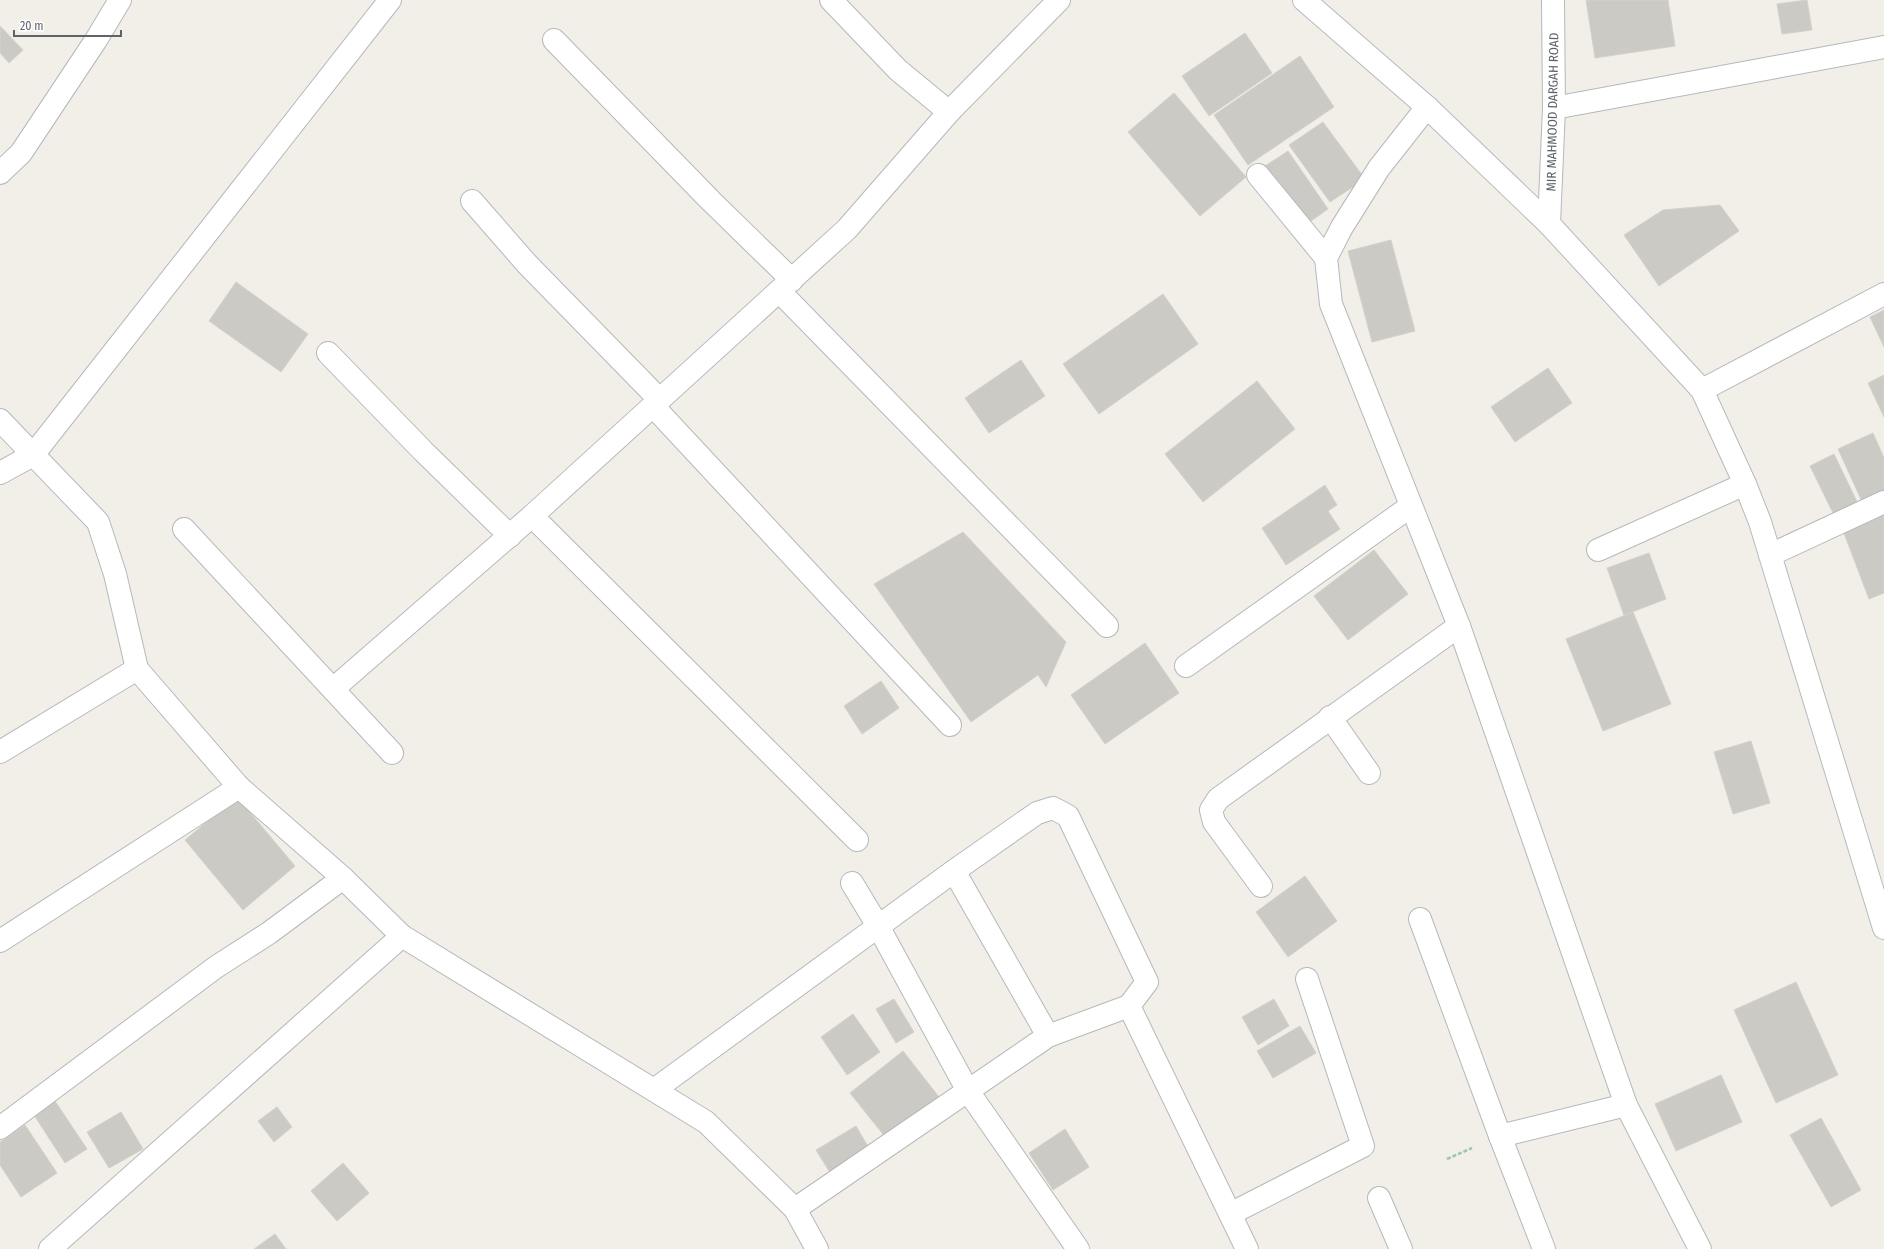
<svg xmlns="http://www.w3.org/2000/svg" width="1884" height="1249" font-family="'Fira Sans Condensed',sans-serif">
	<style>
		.building { fill: #cccac5; stroke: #d6d1c6 }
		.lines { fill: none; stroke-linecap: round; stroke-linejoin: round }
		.street-casing { stroke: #b5b8bc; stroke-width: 24 }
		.secondary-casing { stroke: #b6babf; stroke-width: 24 }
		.path { stroke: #9cc7a9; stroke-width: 2.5; stroke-dasharray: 4 2; stroke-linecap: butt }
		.street { stroke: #fff; stroke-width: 22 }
		.secondary { stroke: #fff; stroke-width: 22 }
		.labels { text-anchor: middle; stroke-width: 3; stroke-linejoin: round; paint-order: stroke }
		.street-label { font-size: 13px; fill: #5f6368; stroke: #fff }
	</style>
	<rect width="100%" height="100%" fill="#f1efe8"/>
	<g class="building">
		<path d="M1586 0H1668L1675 46 1595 58Z"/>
		<path d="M1807 0 1812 30 1782 34 1777 4Z"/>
		<path d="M0 26 23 50 9 63 0 53Z"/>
		<path d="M1245 33 1272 73 1209 116 1182 76Z"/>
		<path d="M1300 56 1334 107 1248 165 1214 115Z"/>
		<path d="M1174 93 1246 177 1200 216 1128 132Z"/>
		<path d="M1323 122 1365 179 1330 202 1289 145Z"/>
		<path d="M1288 151 1328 209 1304 226 1265 166Z"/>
		<path d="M1720 205 1739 231 1659 286 1624 235 1663 210Z"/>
		<path d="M1391 240 1415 331 1372 342 1348 251Z"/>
		<path d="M236 282 308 334 281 372 209 321Z"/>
		<path d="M1163 294 1198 344 1099 414 1063 364Z"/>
		<path d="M1884 310V347L1870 317Z"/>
		<path d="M1021 360 1045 396 989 433 965 398Z"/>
		<path d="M1548 368 1572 403 1515 442 1491 407Z"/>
		<path d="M1884 375V417L1868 383Z"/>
		<path d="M1257 381 1295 429 1203 502 1165 454Z"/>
		<path d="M1873 433 1884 458V497L1864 506 1838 449Z"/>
		<path d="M1834 454 1860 508 1836 519 1810 466Z"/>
		<path d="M1325 485 1337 505 1328 511 1340 529 1286 565 1262 528Z"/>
		<path d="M1884 511V593L1869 599 1842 528Z"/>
		<path d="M963 532 1066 642 1046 687 1038 675 971 722 874 584Z"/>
		<path d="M1374 550 1408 594 1348 640 1314 596Z"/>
		<path d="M1649 553 1666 599 1624 615 1607 568Z"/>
		<path d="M1633 612 1671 704 1603 731 1566 639Z"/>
		<path d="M1145 643 1179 693 1105 744 1071 695Z"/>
		<path d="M881 681 899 708 862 734 844 706Z"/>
		<path d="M1751 741 1770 803 1733 814 1714 752Z"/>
		<path d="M237 797 295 866 243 910 185 840Z"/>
		<path d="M1305 876 1337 921 1288 957 1256 912Z"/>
		<path d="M1796 982 1838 1075 1776 1103 1734 1010Z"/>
		<path d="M894 999 914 1032 896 1043 876 1009Z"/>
		<path d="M1274 999 1289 1026 1258 1045 1242 1017Z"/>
		<path d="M853 1014 880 1052 847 1075 821 1037Z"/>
		<path d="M1300 1026 1316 1053 1273 1078 1257 1051Z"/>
		<path d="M903 1051 939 1097 886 1138 850 1093Z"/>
		<path d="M1721 1075 1742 1122 1676 1151 1655 1104Z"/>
		<path d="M55 1101 87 1149 65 1163 34 1115Z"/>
		<path d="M277 1107 292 1127 274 1142 258 1121Z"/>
		<path d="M121 1112 143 1149 109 1168 87 1132Z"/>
		<path d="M1821 1118 1861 1190 1831 1207 1790 1135Z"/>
		<path d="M25 1125 57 1173 21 1197 0 1165V1142Z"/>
		<path d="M856 1126 870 1150 831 1174 816 1150Z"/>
		<path d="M1065 1129 1089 1167 1053 1190 1029 1153Z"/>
		<path d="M343 1163 369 1193 337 1221 311 1191Z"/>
		<path d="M275 1234 286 1249H254Z"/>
	</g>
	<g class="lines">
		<g class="street-casing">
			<g id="street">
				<path d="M831 0 898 70 949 112"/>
				<path d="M554 40 711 201 792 280"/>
				<path d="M1427 107 1379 168 1342 227 1326 258 1331 304 1459 626 1626 1105 1700 1249"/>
				<path d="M1554 108 1884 47"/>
				<path d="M0 173 21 153 96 40 120 0"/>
				<path d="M1258 175 1326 258"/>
				<path d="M472 201 527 264 660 400"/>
				<path d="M1549 224 1554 108 1553 0"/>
				<path d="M779 291 1107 626"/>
				<path d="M328 353 423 451 510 536"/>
				<path d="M1702 390 1884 294"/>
				<path d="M653 406 950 725"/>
				<path d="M0 420 98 522 115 574 137 669 239 787 343 878 402 936 706 1122 795 1209 817 1249"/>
				<path d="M0 473 33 455 390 0"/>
				<path d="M184 529 392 753"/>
				<path d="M1598 550 1745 484"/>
				<path d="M1770 555 1884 502"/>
				<path d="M1186 666 1411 506"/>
				<path d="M333 689 532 516"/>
				<path d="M1330 717 1369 773"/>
				<path d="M0 752 137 669"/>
				<path d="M857 840 532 516 847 229 949 112 1059 0"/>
				<path d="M954 871 1048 1036"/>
				<path d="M852 883 878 926 968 1091 1078 1249"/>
				<path d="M1261 886 1214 822 1211 810 1218 799 1459 626"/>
				<path d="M1420 919 1500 1136 1544 1249"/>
				<path d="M0 941 239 787"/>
				<path d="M654 1090 954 871 1037 813 1053 808 1068 816 1147 982 1129 1006 1247 1249"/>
				<path d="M0 1128 216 967 269 933 343 878"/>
				<path d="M1500 1136 1626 1105"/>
				<path d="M1379 1198 1401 1249"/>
				<path d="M795 1209 1048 1036 1129 1006"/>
				<path d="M1230 1214 1363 1146 1307 979"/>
				<path d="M50 1249 402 936"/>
			</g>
		</g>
		<g class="secondary-casing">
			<path id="secondary" d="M1304 0 1427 107 1549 224 1702 390 1745 484 1760 522 1884 928"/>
		</g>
		<path class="path" d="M1447 1159 1472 1148"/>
		<use href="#street" class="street"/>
		<use href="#secondary" class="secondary"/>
	</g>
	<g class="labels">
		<g class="street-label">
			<text transform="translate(1552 112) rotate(-89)" y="5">MIR MAHMOOD DARGAH ROAD</text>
		</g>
	</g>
	<path d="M14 30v6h107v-6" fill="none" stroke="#5f6368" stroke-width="2"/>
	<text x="20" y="30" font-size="12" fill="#5f6368" stroke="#ffffff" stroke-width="3" paint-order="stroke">20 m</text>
</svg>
